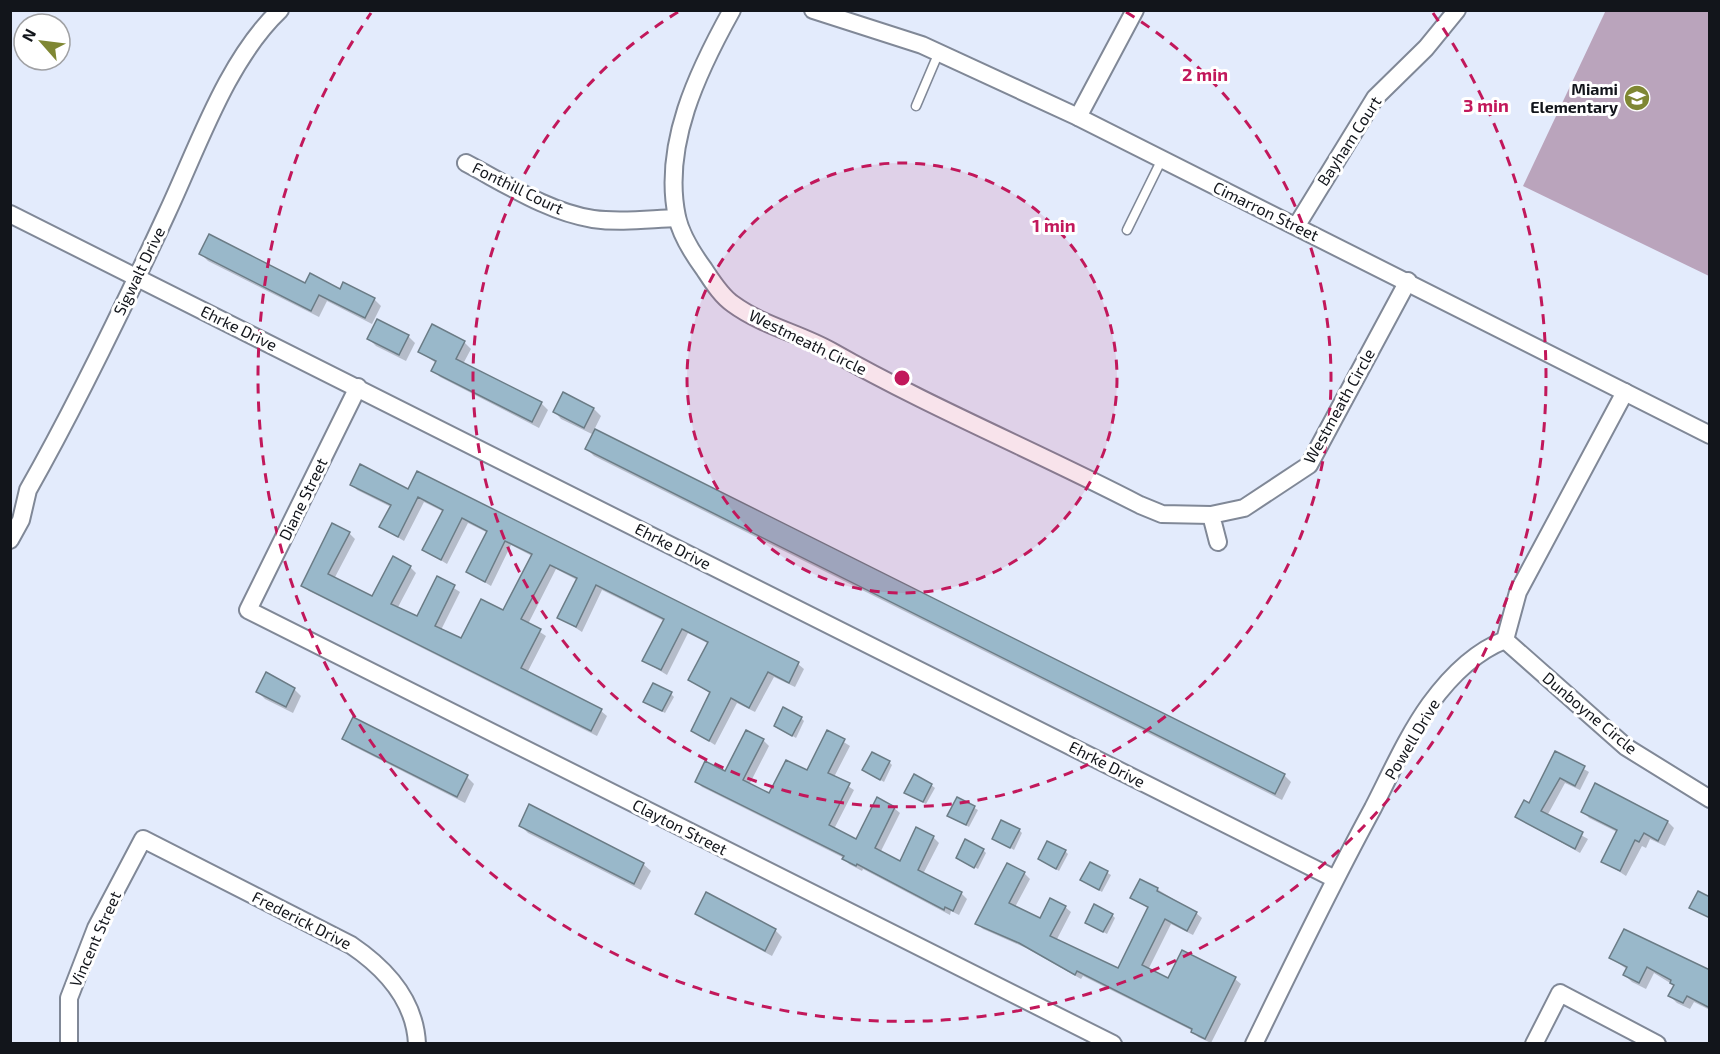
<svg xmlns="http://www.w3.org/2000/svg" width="1720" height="1054" font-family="'Exo 2',sans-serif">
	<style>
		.forest { fill: #baa4bc }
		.shadow { fill: #0003 }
		.building { fill: #99b8ca; stroke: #6b7c86; stroke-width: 1.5 }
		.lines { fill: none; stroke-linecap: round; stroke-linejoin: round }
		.lane-casing { stroke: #808897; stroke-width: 11 }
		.street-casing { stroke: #808897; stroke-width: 20 }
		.lane { stroke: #fff; stroke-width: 8 }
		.street { stroke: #fff; stroke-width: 16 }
		.ring { fill: none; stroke: #c2185b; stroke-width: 3; stroke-dasharray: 10 8 }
		.labels { text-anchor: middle; stroke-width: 6; stroke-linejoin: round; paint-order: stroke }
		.poi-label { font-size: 16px; font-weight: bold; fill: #12151b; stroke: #fff; text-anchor: end }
		.street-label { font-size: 16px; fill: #12151b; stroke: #fff }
		.centre { fill: #c2185b; stroke: #fff; stroke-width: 3 }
		.ring-label { font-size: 18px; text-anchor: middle; font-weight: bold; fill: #c2185b; stroke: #fff; stroke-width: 6; stroke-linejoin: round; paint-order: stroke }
	</style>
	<rect width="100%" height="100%" fill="#e3ebfc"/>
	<path class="forest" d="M1606 10 1709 11V276L1523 186Z"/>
	<g class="shadow">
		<path d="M201 254 306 285 341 291 344 284 374 299 381 306 372 324 327 301 319 317 208 261Z"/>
		<path d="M378 321 408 336 415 343 406 361 376 346 369 339Z"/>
		<path d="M464 342 471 349 463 364 541 403 548 410 539 428 440 377 433 370 436 363 420 352Z"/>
		<path d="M563 394 594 409 601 416 594 430 1284 775 1291 782 1282 800 594 456 587 449 594 435 561 419 554 411Z"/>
		<path d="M417 473 798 664 804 669 795 687 774 677 755 712 737 703 715 745 693 731 711 694 690 680 709 644 688 633 667 675 644 661 664 621 602 590 582 632 559 617 577 580 556 569 528 624 546 636 527 673 601 711 607 716 597 736 309 591 303 586 349 533 355 539 334 579 373 598 410 567 416 573 397 609 418 618 438 578 460 592 441 630 462 640 504 612 532 556 511 545 491 586 468 572 488 533 468 523 447 564 424 550 444 512 424 502 404 541 381 527 391 507 357 490 352 484 409 491Z"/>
		<path d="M294 689 301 696 293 713 265 699 258 692Z"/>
		<path d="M671 694 674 697 665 713 645 702Z"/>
		<path d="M801 718 804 721 796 738 776 726Z"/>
		<path d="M354 719 467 777 474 784 465 803 351 745 344 738Z"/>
		<path d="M828 732 850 746 834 777 854 790 834 829 857 841 894 808 900 813 880 853 901 863 933 837 939 843 923 874 961 893 967 899 959 915 951 911 950 915 863 869 862 871 849 864 844 858 702 787 697 782 726 773 763 740 769 746 749 785 770 795 807 772Z"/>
		<path d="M1555 753 1589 772 1580 790 1565 783 1547 816 1588 839 1580 853 1517 817 1529 805Z"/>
		<path d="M889 762 892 765 884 782 864 770Z"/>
		<path d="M931 785 935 788 926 804 906 793Z"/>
		<path d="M1596 785 1668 822 1674 828 1665 846 1650 839 1646 848 1642 846 1626 876 1603 861 1617 832 1589 818 1583 811Z"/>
		<path d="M958 799 978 810 969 827 952 818Z"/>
		<path d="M521 826 643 864 651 871 641 890 528 833Z"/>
		<path d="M1019 830 1022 833 1014 850 994 838Z"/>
		<path d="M983 850 986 853 978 869 958 858Z"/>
		<path d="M1065 851 1068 854 1059 871 1039 859Z"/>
		<path d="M1091 864 1111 875 1102 892 1082 880Z"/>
		<path d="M1024 873 1030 879 1015 907 1040 920 1065 907 1071 912 1056 941 1118 970 1149 909 1132 897 1157 889 1196 913 1202 918 1193 935 1171 924 1148 970 1169 981 1235 979 1241 984 1211 1043 1198 1037 1193 1031 1083 976 1081 979 1026 948 983 929 977 924Z"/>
		<path d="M697 913 775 930 782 937 772 956 704 920Z"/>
		<path d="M1112 915 1115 918 1107 934 1087 923Z"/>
		<path d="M1611 958 1710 973V1010L1694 1002 1690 1009 1677 1003 1670 996 1675 986 1654 973 1646 989 1632 982 1625 975 1628 970Z"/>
	</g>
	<g class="building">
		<path d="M209 234 305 283 310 273 340 289 343 282 375 298 365 318 319 295 311 311 199 254Z"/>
		<path d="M377 319 409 335 399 355 367 339Z"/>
		<path d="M432 324 465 341 456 359 542 402 532 422 431 371 436 361 418 352Z"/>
		<path d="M563 392 594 408 584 428 553 412Z"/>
		<path d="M595 429 1285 774 1275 794 585 449Z"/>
		<path d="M360 464 408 489 417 471 799 662 789 683 768 672 749 708 731 698 709 741 691 731 710 692 688 680 708 642 682 629 661 670 642 661 664 619 596 585 576 627 557 618 577 578 550 565 521 619 541 629 521 668 602 709 591 731 301 586 332 523 350 532 328 574 372 596 393 556 411 566 391 604 417 616 437 576 455 585 435 626 461 638 481 599 503 610 532 554 505 541 485 582 466 572 487 531 462 518 441 560 422 550 443 510 418 497 398 537 379 527 391 505 350 485Z"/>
		<path d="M266 672 295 688 286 707 256 692Z"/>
		<path d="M653 683 672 692 662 711 643 702Z"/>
		<path d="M783 707 802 717 792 736 774 726Z"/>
		<path d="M353 717 468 775 457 797 342 739Z"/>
		<path d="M746 730 764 739 743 780 769 793 786 760 807 770 827 730 845 739 828 773 850 783 829 825 856 839 877 797 895 807 875 848 900 861 916 827 934 836 918 870 962 892 953 911 945 907 944 910 857 864 856 866 842 859 844 856 695 782 705 761 725 771Z"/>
		<path d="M1555 751 1585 766 1575 786 1560 778 1541 811 1583 832 1575 849 1515 817 1524 800 1529 803Z"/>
		<path d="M872 752 890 761 880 780 862 770Z"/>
		<path d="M914 774 932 784 923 802 904 793Z"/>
		<path d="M1595 783 1668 821 1658 841 1644 833 1639 842 1635 840 1620 871 1601 862 1617 830 1581 812Z"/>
		<path d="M957 797 975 806 966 825 947 816Z"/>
		<path d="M529 804 644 863 634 884 519 826Z"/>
		<path d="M1001 820 1020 829 1010 848 992 839Z"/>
		<path d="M965 839 984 849 974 868 956 858Z"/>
		<path d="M1047 841 1066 850 1056 869 1038 859Z"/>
		<path d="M1090 862 1108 871 1099 890 1080 880Z"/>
		<path d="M1007 863 1025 872 1009 903 1040 918 1050 898 1066 906 1050 936 1118 968 1148 907 1130 898 1140 879 1158 888 1157 891 1197 912 1187 931 1165 919 1142 965 1168 978 1182 950 1236 977 1205 1039 1191 1032 1192 1029 1077 971 1075 975 1019 943 975 924Z"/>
		<path d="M1698 891 1710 897V918L1689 908Z"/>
		<path d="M706 892 776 929 765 951 695 914Z"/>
		<path d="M1094 904 1113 914 1103 932 1085 923Z"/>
		<path d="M1624 929 1710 970V1008L1687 996 1683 1003 1668 996 1674 985 1670 983 1671 980 1647 967 1639 983 1623 975 1627 967 1609 958Z"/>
	</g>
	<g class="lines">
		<g class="lane-casing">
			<g id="lane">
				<path d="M916 106 939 52"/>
				<path d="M1127 230 1162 159"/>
			</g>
		</g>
		<g class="street-casing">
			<g id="street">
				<path d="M732 10C698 71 662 145 677 217 681 235 693 254 704 269 712 281 721 296 733 304 763 326 799 333 831 351 931 408 1038 452 1140 505L1162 514 1211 515"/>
				<path d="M813 10 922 45 1078 117 1710 435"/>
				<path d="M1078 117 1135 10"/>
				<path d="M466 163C506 184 548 212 593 219 621 223 649 219 677 218"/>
				<path d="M10 214 1335 879"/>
				<path d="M1297 225 1375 98 1426 48 1457 10"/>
				<path d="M358 387 248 610 1113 1044"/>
				<path d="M10 540 21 520 28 490C79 400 124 306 167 213 198 147 227 60 280 10"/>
				<path d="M1218 542 1211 515 1244 508 1309 465 1408 281"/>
				<path d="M1505 640 1626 747 1710 799"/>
				<path d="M69 1044V998L96 928 143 839 351 945C385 968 415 1000 417 1044"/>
				<path d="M1254 1044C1293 964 1331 885 1373 808 1391 773 1407 736 1430 704 1449 678 1474 652 1505 640L1518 592 1625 392"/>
				<path d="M1534 1044 1560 993 1657 1044"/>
			</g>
		</g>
		<use href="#lane" class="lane"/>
		<use href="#street" class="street"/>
	</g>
	<circle cx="902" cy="378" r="215" fill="#c2185b" fill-opacity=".12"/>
	<g class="ring">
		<circle cx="902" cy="378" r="215"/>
		<path d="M1126 12A429 429 0 1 1 678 12"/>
		<path d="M1433 13A644 644 0 1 1 371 13"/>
	</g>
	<defs>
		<g id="school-disc" transform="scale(1.35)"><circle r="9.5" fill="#7f8733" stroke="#fff"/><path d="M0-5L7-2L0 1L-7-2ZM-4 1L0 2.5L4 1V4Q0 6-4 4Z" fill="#fff"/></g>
	</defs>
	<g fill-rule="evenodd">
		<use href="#school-disc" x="1637" y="98"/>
	</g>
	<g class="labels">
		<g class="poi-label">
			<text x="1618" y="95">Miami<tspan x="1618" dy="18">Elementary</tspan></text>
		</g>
		<g class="street-label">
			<text transform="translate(1349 141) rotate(-57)" y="6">Bayham Court</text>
			<text transform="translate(518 188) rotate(26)" y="6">Fonthill Court</text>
			<text transform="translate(1266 211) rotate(26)" y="6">Cimarron Street</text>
			<text transform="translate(139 271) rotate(-64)" y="6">Sigwalt Drive</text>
			<text transform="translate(239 328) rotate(26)" y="6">Ehrke Drive</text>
			<text transform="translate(808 342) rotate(26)" y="6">Westmeath Circle</text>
			<text transform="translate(1339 406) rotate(-61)" y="6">Westmeath Circle</text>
			<text transform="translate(303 499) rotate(-64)" y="6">Diane Street</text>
			<text transform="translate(673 546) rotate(27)" y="6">Ehrke Drive</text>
			<text transform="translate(1590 713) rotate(40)" y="6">Dunboyne Circle</text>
			<text transform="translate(1412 739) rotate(-59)" y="6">Powell Drive</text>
			<text transform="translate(1107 764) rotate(27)" y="6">Ehrke Drive</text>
			<text transform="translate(680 827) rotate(27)" y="6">Clayton Street</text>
			<text transform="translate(302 920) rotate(27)" y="6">Frederick Drive</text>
			<text transform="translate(95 939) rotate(-66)" y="6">Vincent Street</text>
		</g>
	</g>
	<circle cx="902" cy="378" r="9" class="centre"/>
	<g class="ring-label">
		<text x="1205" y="81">2 min</text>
		<text x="1486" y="112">3 min</text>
		<text x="1054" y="232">1 min</text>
	</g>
	<rect width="1720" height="1054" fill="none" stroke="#12151b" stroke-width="24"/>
	<g transform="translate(42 42) rotate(298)"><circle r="28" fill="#ffffff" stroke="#a0a1a4" stroke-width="1.5"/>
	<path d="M0-4.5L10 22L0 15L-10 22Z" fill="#7f8733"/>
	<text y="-9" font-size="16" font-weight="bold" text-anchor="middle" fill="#12151b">N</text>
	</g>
</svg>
